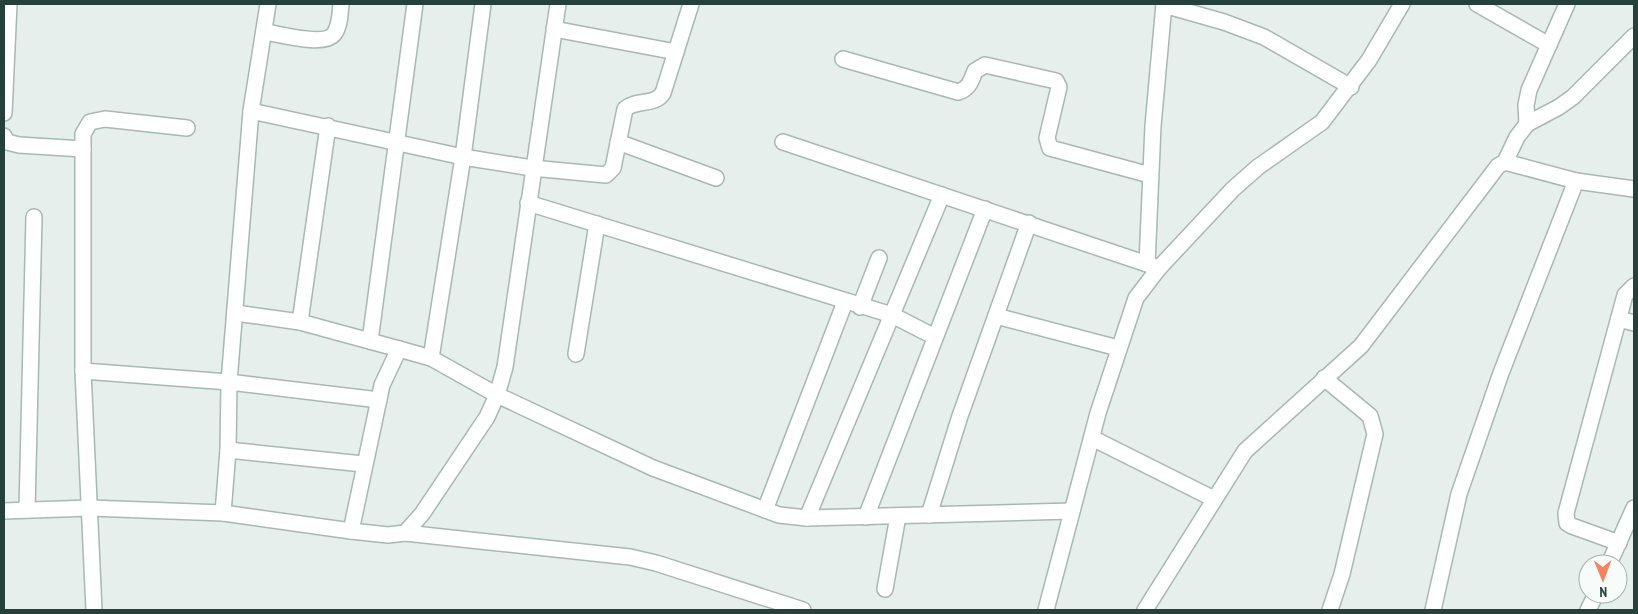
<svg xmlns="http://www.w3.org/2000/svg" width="1638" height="614" font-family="'PT Sans Narrow',sans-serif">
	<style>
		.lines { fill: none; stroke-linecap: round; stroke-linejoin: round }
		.minor-casing { stroke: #a8b8b2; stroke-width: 18 }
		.minor { stroke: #fff; stroke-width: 15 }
	</style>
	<rect width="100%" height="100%" fill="#e6efeb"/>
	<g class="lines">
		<g class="minor-casing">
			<g id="minor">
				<path d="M1477 4 1549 45"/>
				<path d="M1164 5 1224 22 1264 37 1351 87"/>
				<path d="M554 29 676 52"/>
				<path d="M265 32C280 34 324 47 334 34 340 26 340 14 341 4"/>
				<path d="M843 59 958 92C969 89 971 81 975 71L985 65 1056 81 1059 87 1047 138 1050 148 1150 175"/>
				<path d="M251 111 463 157 532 168 606 175 613 168 625 109C636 99 655 106 663 93L691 4"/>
				<path d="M4 113 9 4"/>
				<path d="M1527 124 1526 105 1529 90 1567 4"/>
				<path d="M4 136 7 142 19 145 83 149"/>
				<path d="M618 142 716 178"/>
				<path d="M783 142 1159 268"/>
				<path d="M1505 162 1517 137 1527 124 1559 107 1573 97 1634 36"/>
				<path d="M528 203 892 315 935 337"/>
				<path d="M1147 264 1153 126 1164 4"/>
				<path d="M860 307 879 258"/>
				<path d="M236 313 300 322 399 349 382 385 351 531"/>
				<path d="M996 316 1118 348"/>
				<path d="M1619 319 1634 323"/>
				<path d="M300 322 328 126"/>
				<path d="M370 341 415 4"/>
				<path d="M399 349 431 358 497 395 653 468 779 515 807 518 1072 511"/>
				<path d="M576 354 597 224"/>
				<path d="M431 358 463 157 483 4"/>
				<path d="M83 371 229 382 379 400"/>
				<path d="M1324 378 1370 416 1375 434 1342 574 1330 610"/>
				<path d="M1092 438 1214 499"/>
				<path d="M228 450 363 464"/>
				<path d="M27 510 34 217"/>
				<path d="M765 510 845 302"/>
				<path d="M4 511 90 508 223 513 351 531 388 535 405 533 422 514 487 417 497 395 505 367 558 4"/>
				<path d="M223 513 228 450 229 382 251 111 268 4"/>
				<path d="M929 515 960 416 1029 223"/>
				<path d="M866 517 985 209"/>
				<path d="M807 518 942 195"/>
				<path d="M405 533 630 557 656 563 803 610"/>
				<path d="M1619 543 1572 526 1567 523 1566 513 1625 295 1634 286"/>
				<path d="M1609 564 1634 508"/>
				<path d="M885 589 898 516"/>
				<path d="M94 610 83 371V134L90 122 105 119 187 128"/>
				<path d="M1046 610 1098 413 1136 298 1159 268 1233 189 1258 167 1322 122 1369 60 1402 4"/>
				<path d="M1145 610 1245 451 1361 346 1498 166 1505 162 1576 181 1634 189"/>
				<path d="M1433 610 1459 494 1501 373 1576 181"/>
				<path d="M1588 610 1596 594"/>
			</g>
		</g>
		<use href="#minor" class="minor"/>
	</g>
	<rect width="1638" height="614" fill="none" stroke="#24423a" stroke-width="10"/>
	<g transform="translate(1603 579) rotate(179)"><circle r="24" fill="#f7fbf9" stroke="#a3b1ad"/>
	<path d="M0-4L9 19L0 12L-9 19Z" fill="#f4845f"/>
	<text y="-8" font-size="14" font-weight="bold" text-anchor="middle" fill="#24423a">N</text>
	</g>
</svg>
